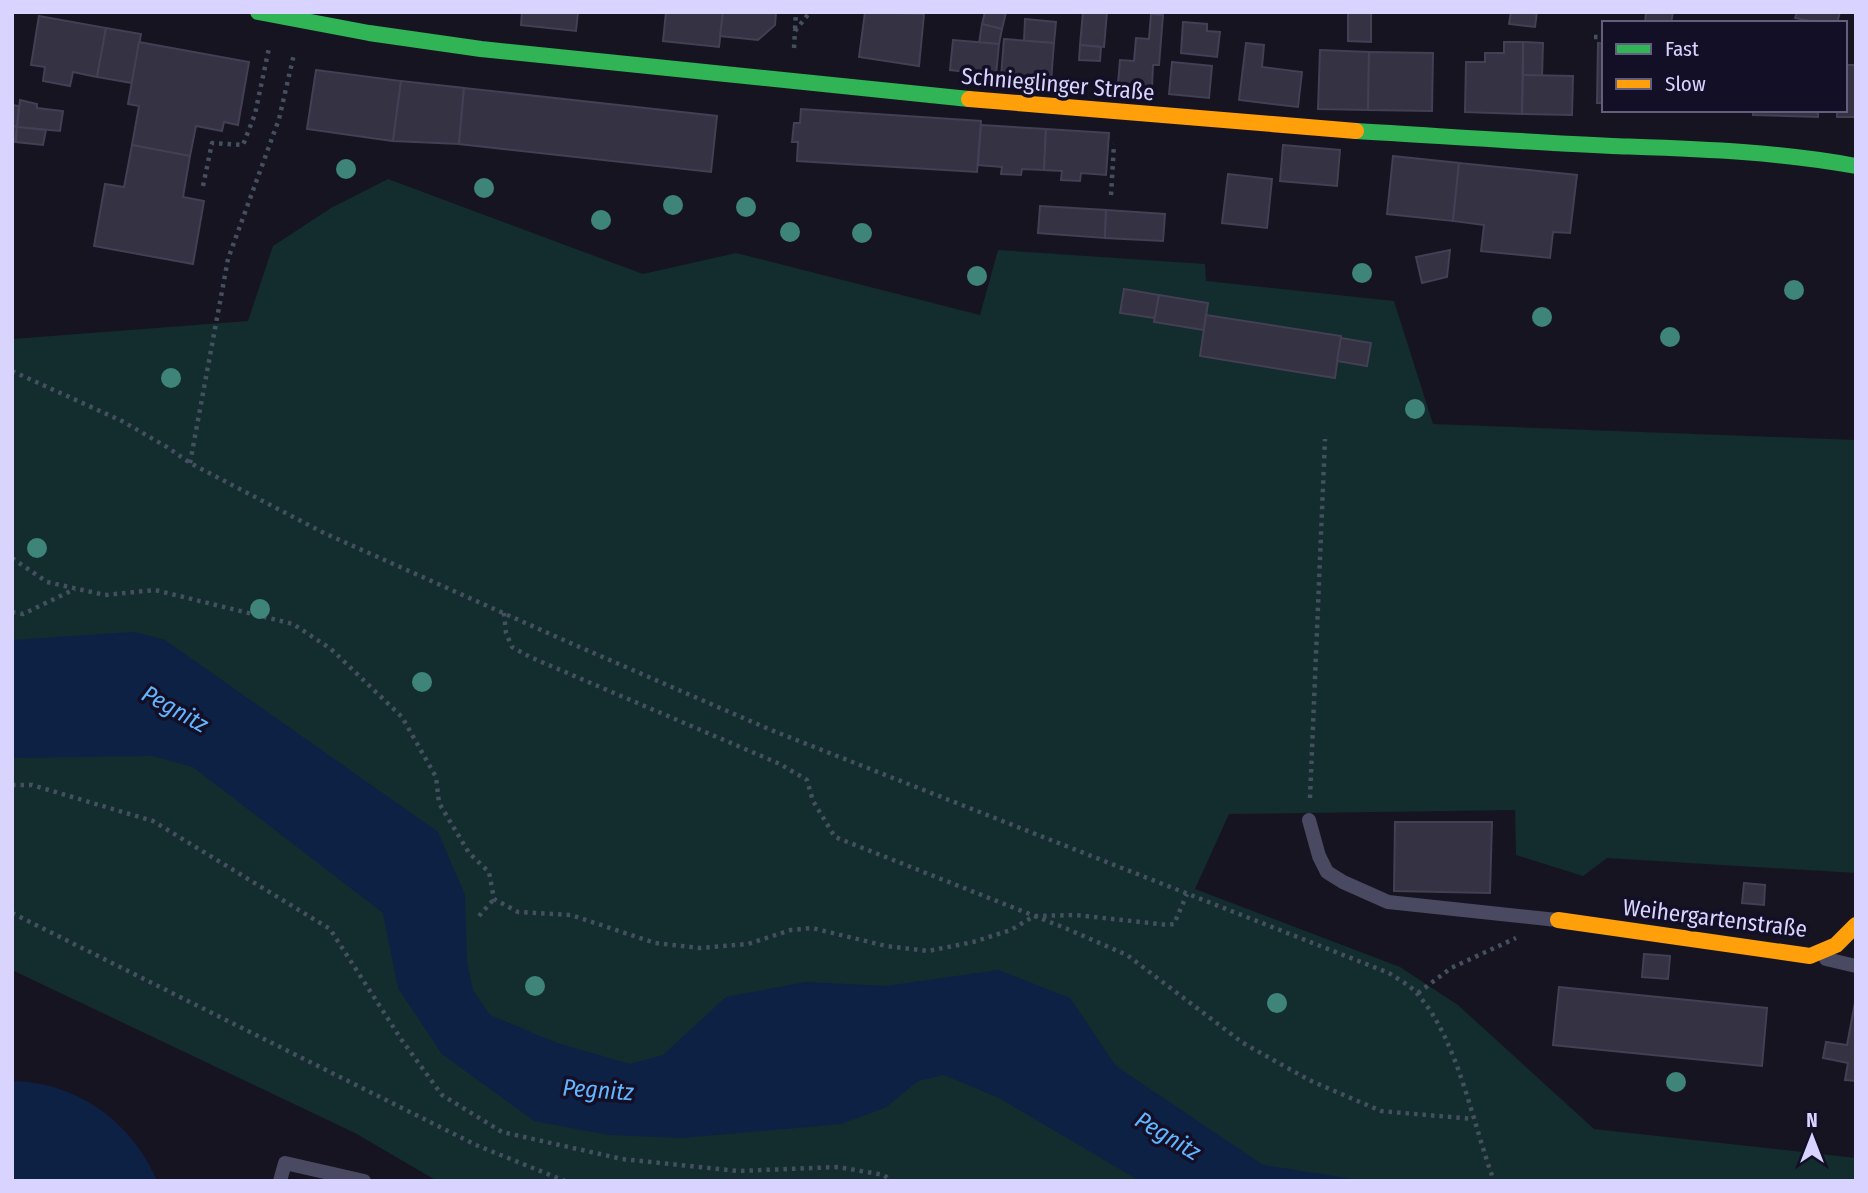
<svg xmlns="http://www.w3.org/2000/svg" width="1868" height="1193" font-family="'Fira Sans Condensed',sans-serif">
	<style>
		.green { fill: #132c2d }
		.water { fill: #0d2144 }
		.building { fill: #343243; stroke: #433f54; stroke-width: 2 }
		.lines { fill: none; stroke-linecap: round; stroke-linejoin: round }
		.path { stroke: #44505f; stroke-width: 4.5; stroke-dasharray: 3.5 5; stroke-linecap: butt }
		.lane { stroke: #4a4962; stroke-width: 14 }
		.fast { stroke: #30b455; stroke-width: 16 }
		.slow { stroke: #ff9f0a; stroke-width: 16 }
		.tree { fill: #3e8478 }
		.labels { text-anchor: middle; stroke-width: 7; stroke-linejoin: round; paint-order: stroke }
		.street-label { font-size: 23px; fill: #d9d4ff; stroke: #130f26 }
		.water-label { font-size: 24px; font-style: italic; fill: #62b6ff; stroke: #130f26 }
	</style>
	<rect width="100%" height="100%" fill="#161421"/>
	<path class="green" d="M388 179 643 274 736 253 980 315 998 250 1205 264 1206 281 1394 301 1433 424 1856 440V873L1607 858 1583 876 1516 855 1515 810 1229 814 1195 889 1400 967 1458 1005 1594 1129 1856 1158V1181H437L355 1133 12 970V339L248 321 273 246 331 208Z"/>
	<g class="water">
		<path d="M134 632 165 640 438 832 465 895 467 962 473 990 490 1015 557 1043 630 1064 663 1055 726 997 806 982 886 986 998 970 1070 998 1116 1066 1263 1165 1366 1181H1140L999 1098 944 1075 918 1081 885 1108 841 1124 681 1138 609 1135 534 1121 442 1054 398 988 383 913 193 767 152 756 12 758V640Z"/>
		<path d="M12 1081C77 1082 132 1122 157 1181H12Z"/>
	</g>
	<g class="building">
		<path d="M522 12H578L576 31 521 25Z"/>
		<path d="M666 12H723L719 47 663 41Z"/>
		<path d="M723 12H776L775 25 758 40 720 36Z"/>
		<path d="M865 12 924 14 919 66 859 57Z"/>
		<path d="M985 12H1006L1002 29 982 24Z"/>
		<path d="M1083 12H1107L1104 47 1080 45Z"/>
		<path d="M1348 12H1371V42L1348 41Z"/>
		<path d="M1511 12H1537L1535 27 1509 24Z"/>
		<path d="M1646 12H1673L1671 23H1645Z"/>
		<path d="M1797 12H1840L1837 23H1821L1795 18Z"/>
		<path d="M1151 14 1163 15 1159 65H1153L1152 87 1118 84 1120 60 1134 61 1136 38 1149 39Z"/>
		<path d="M39 16 106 28 97 77 73 72 70 86 43 81 45 67 31 65Z"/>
		<path d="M1025 19 1056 22 1054 43 1024 41Z"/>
		<path d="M1183 22 1207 24V31L1220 32 1217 57 1181 53Z"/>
		<path d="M982 24 1002 29 999 44 979 43Z"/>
		<path d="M106 28 141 34 132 83 97 77Z"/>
		<path d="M1004 39 1054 43 1051 81 1001 77Z"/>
		<path d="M953 40 999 44 996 75 950 70Z"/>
		<path d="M139 42 249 62 238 125 224 122 222 131 196 126 190 156 132 145 139 106 128 104Z"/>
		<path d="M1504 42H1523L1522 114 1465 112 1466 62H1485V53H1504Z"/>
		<path d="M1523 42 1543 43 1542 76 1523 75Z"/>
		<path d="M1246 43 1264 45 1262 67 1302 72 1298 107 1239 100Z"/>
		<path d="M1598 43 1604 44V103H1597Z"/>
		<path d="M1080 45 1101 47 1100 61 1079 60Z"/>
		<path d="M1320 50 1369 52 1368 110 1318 109Z"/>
		<path d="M1369 52 1433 53 1432 111 1368 110Z"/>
		<path d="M1172 62 1212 66 1209 98 1169 94Z"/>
		<path d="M1845 65H1856V117H1837V110H1845Z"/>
		<path d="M316 70 401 81 393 141 307 129Z"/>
		<path d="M1523 75 1573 76 1572 115 1522 114Z"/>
		<path d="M401 81 464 88 459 144 393 141Z"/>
		<path d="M464 88 717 116 711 172 459 144Z"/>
		<path d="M20 100 37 104V108L63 111 60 131 17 127Z"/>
		<path d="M12 105 19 106 17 126H12Z"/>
		<path d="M801 109 981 121 977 172 797 161 798 142H792L794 123H800Z"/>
		<path d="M1753 110H1818V117L1753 115Z"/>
		<path d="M981 125 1046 129 1044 170 1022 169 1021 175 1001 174 1002 167 978 165Z"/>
		<path d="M12 126 17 127 15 142 12 141Z"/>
		<path d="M17 127 46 130 43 145 16 142Z"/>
		<path d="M1046 129 1109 133 1106 175 1081 173 1080 181 1061 180 1062 171 1044 170Z"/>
		<path d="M132 145 190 156 183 197 204 201 193 264 94 246 105 184 124 187Z"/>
		<path d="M1283 145 1340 150 1337 186 1280 181Z"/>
		<path d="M1393 156 1459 163 1453 221 1387 214Z"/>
		<path d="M1459 163 1577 175 1570 233 1553 232 1550 258 1481 251 1484 225 1453 221Z"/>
		<path d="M1228 174 1272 179 1267 228 1222 223Z"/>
		<path d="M1040 206 1106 210 1105 238 1038 233Z"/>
		<path d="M1106 210 1165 214 1163 241 1105 238Z"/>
		<path d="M1450 250 1447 277 1422 283 1416 257Z"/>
		<path d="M1124 289 1159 295 1155 318 1120 313Z"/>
		<path d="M1159 295 1208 303 1204 330 1154 322Z"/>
		<path d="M1206 315 1341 336 1335 378 1200 356Z"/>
		<path d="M1341 338 1371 343 1367 366 1337 361Z"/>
		<path d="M1395 822H1492L1490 893 1394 891Z"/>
		<path d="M1744 883 1765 885 1764 905 1742 903Z"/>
		<path d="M1644 954 1670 956 1668 979 1642 977Z"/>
		<path d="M1559 987 1767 1008 1762 1066 1553 1045Z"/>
		<path d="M1856 997V1081L1845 1080 1848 1063 1823 1058 1826 1042 1847 1045Z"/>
	</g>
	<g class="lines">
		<g class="path">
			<path d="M795 29 796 12"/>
			<path d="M1594 37H1604"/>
			<path d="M794 48 795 31 810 12"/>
			<path d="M203 186 212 143 243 145 255 114 269 48"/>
			<path d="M1111 195 1114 144"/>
			<path d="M12 371 122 421 167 447 190 463 324 533 568 642 771 730 1389 973C1399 980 1412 986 1419 996 1458 1040 1473 1125 1494 1181"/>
			<path d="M190 463 228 259 279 119 294 54"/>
			<path d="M12 558 47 582 105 595 155 590 293 624 331 649 402 717 436 777 439 803 469 853 489 872 494 899 518 912 571 915 655 943 700 948 748 944 791 930 812 928 886 946 928 951 973 942 1011 930 1034 916 1076 915 1168 925 1174 924 1187 894"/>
			<path d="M12 612 23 614 75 589"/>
			<path d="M504 613 506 633 512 647 530 657 780 764 807 780 813 801 835 837 1065 928 1127 955 1243 1043 1309 1080 1381 1111 1473 1119"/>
			<path d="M12 785H32L153 821 330 929 401 1039 442 1095 502 1132 622 1159 738 1171 838 1167 884 1175 891 1181"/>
			<path d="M1310 798 1325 439"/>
			<path d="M12 913 476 1145 565 1181"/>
			<path d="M479 916 494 899"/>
			<path d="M1418 993 1451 968 1516 938"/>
		</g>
		<g class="lane">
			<path d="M1309 820 1319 856 1327 872 1343 882 1388 902 1557 920"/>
			<path d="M1826 959 1856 966"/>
			<path d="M280 1181 285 1163 364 1181"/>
		</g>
		<g class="fast">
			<path d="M258 12 369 33 481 49 969 99"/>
			<path d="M1356 131C1441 136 1526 142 1612 146 1694 149 1775 151 1856 166"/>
		</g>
		<g class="slow">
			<path d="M969 99 1356 131"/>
			<path d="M1558 920 1810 956 1836 945 1856 925"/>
		</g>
	</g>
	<g class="tree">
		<circle cx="346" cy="169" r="10"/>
		<circle cx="484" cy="188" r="10"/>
		<circle cx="673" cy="205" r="10"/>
		<circle cx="746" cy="207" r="10"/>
		<circle cx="601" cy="220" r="10"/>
		<circle cx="790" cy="232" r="10"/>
		<circle cx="862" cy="233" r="10"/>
		<circle cx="1362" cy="273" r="10"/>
		<circle cx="977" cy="276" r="10"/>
		<circle cx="1794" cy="290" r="10"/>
		<circle cx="1542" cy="317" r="10"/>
		<circle cx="1670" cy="337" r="10"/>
		<circle cx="171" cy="378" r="10"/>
		<circle cx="1415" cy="409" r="10"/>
		<circle cx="37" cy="548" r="10"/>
		<circle cx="260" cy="609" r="10"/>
		<circle cx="422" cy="682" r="10"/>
		<circle cx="535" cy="986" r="10"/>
		<circle cx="1277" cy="1003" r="10"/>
		<circle cx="1676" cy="1082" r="10"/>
	</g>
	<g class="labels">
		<g class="street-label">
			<text transform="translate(1058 84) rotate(5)" y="8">Schnieglinger Straße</text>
			<text transform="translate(1715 918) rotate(7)" y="8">Weihergartenstraße</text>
		</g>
		<g class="water-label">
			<text transform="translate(175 709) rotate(29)" y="8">Pegnitz</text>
			<text transform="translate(598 1090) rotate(4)" y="8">Pegnitz</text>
			<text transform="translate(1168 1136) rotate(31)" y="8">Pegnitz</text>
		</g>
	</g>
	<rect width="1868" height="1193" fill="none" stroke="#d9d4ff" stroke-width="28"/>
	<rect x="1602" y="21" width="245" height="91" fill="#130f26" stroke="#625e7d" stroke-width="2"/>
	<rect x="1616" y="44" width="35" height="10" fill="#30b455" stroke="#625e7d" stroke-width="2"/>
	<text x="1665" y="56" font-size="21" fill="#d9d4ff">Fast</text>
	<rect x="1616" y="79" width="35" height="10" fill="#ff9f0a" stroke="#625e7d" stroke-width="2"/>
	<text x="1665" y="91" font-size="21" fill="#d9d4ff">Slow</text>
	<g transform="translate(1812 1137)" stroke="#130f26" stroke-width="5" paint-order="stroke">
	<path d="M0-5L12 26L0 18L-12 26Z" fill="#d9d4ff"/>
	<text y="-10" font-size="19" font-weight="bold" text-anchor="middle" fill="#d9d4ff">N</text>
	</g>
</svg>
